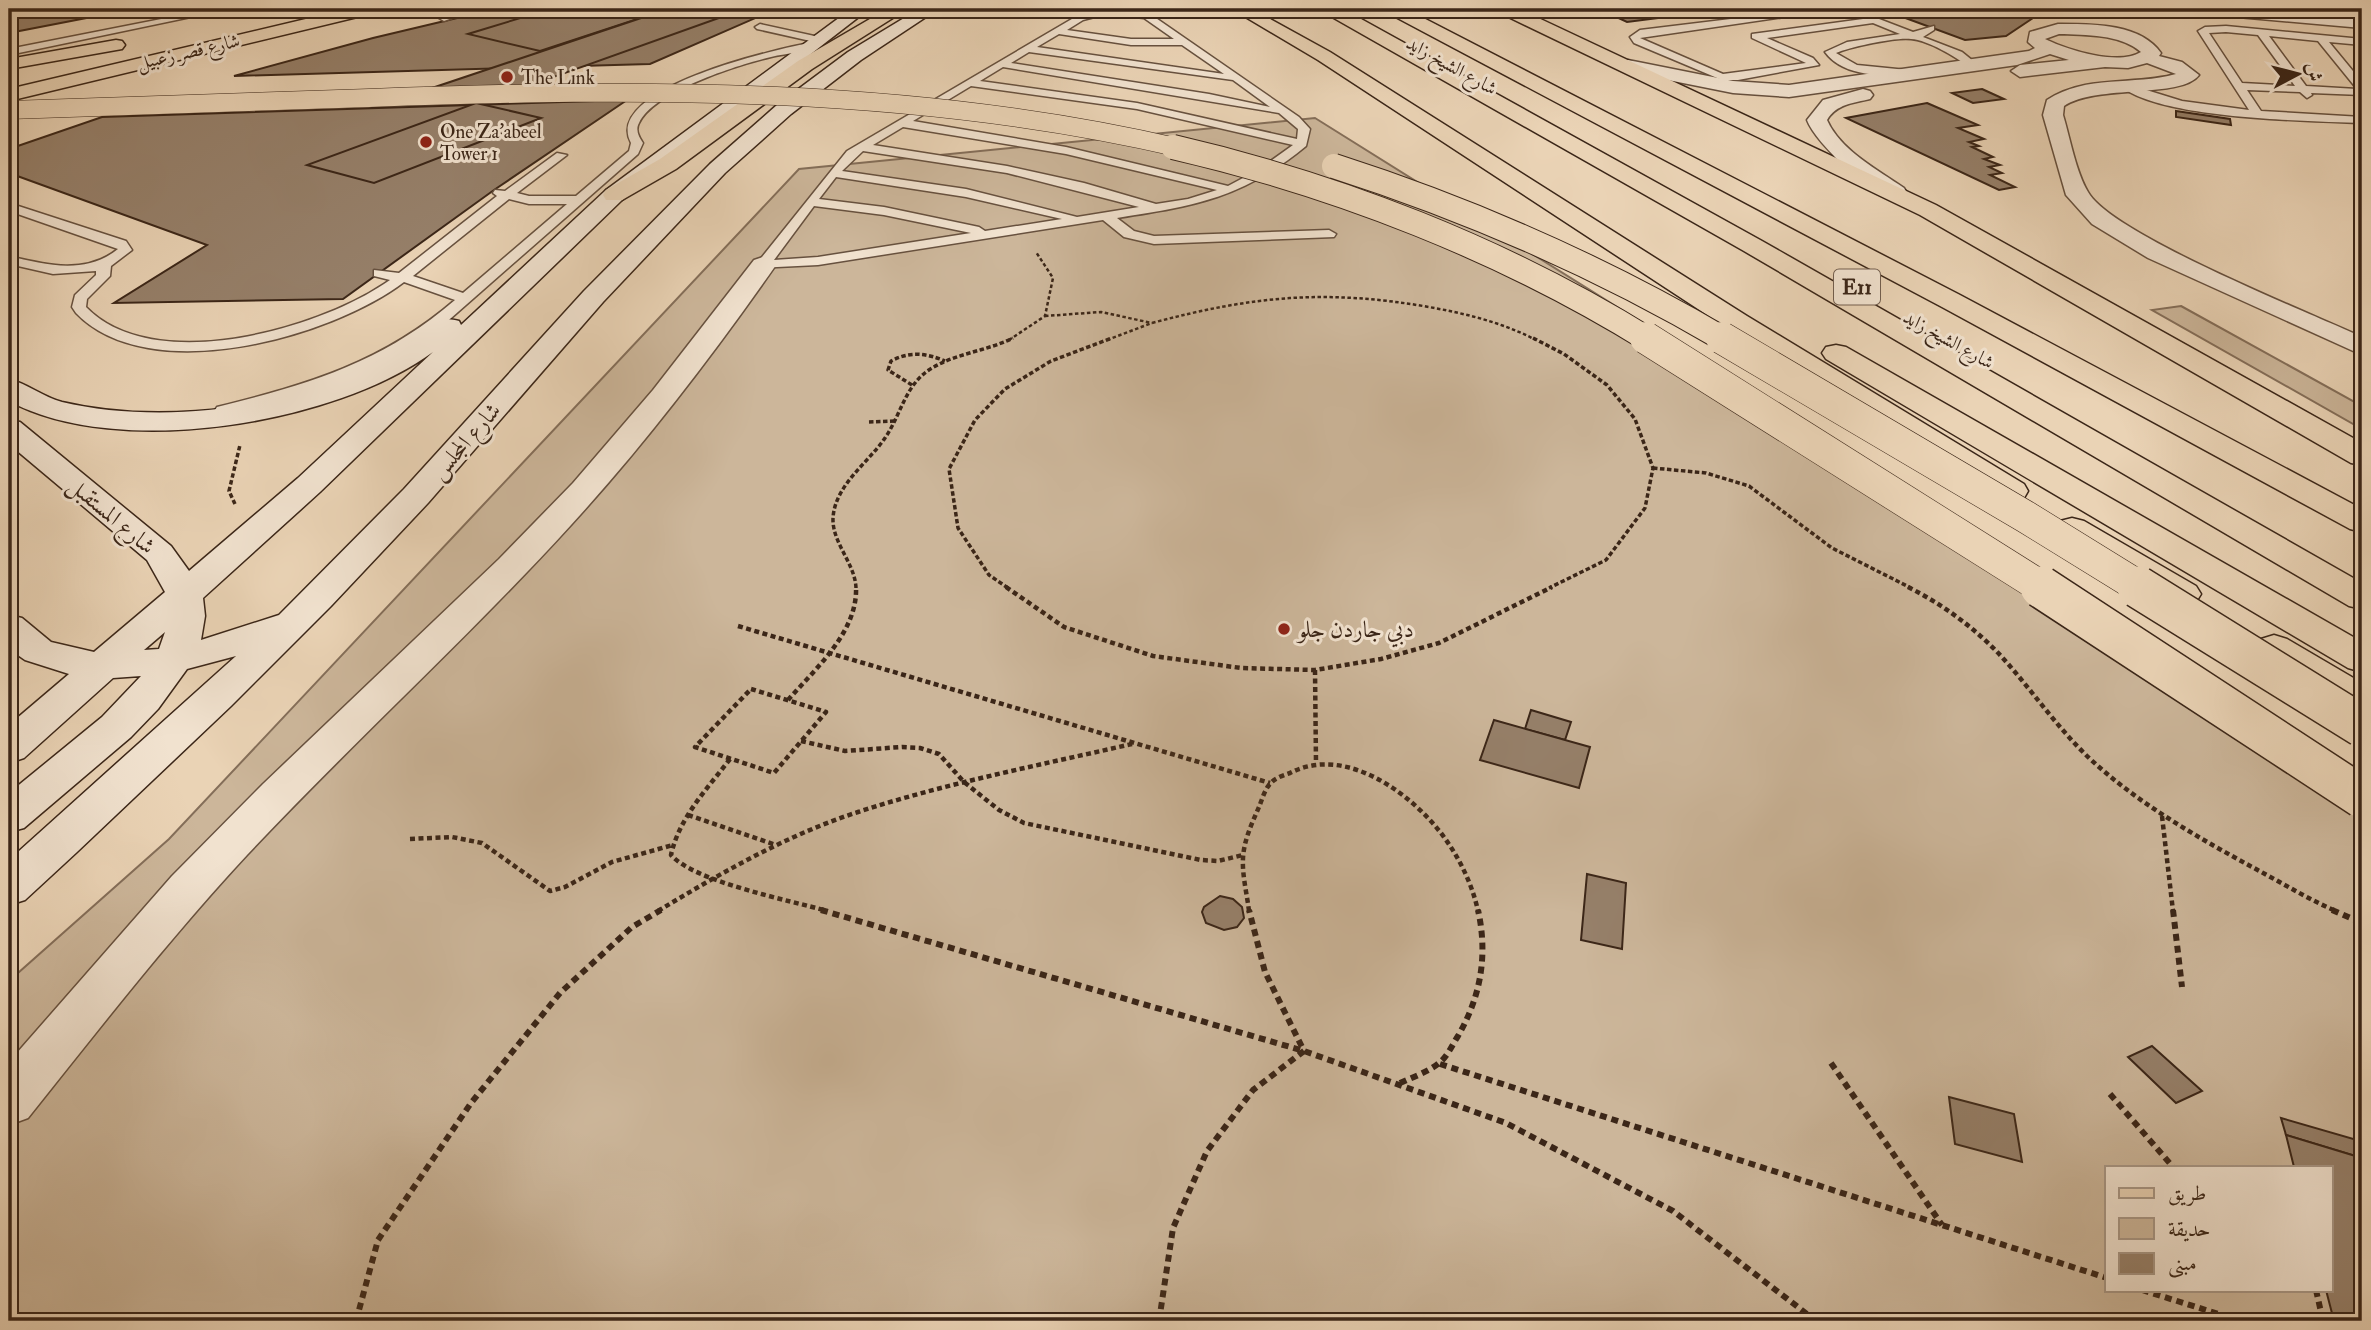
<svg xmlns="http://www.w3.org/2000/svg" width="2371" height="1330" font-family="'IM FELL Double Pica',Amiri,serif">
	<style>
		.green { fill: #ccb69a; stroke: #846e59; stroke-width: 2; fill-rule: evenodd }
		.building { fill: #96806a; stroke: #3b2618; stroke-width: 2 }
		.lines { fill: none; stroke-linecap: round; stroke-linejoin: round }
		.service-casing { stroke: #67513f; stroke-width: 3 }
		.minor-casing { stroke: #67513f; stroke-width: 3 }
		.secondary-casing { stroke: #3b2618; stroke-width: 3 }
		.primary-casing { stroke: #3b2618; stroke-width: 3 }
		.motorway-casing { stroke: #3b2618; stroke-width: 3 }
		.path-far4 { stroke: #3b2618; stroke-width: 2; stroke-dasharray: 2.5 2; stroke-linecap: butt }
		.path-far3 { stroke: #3b2618; stroke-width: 2.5; stroke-dasharray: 3.5 2.5; stroke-linecap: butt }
		.path-far2 { stroke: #3b2618; stroke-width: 3.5; stroke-dasharray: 4.5 2.5; stroke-linecap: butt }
		.path-far1 { stroke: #3b2618; stroke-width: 4.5; stroke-dasharray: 5 3.5; stroke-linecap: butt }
		.path { stroke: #3b2618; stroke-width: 6; stroke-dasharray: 7 5; stroke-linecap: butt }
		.service { fill: #f1e2cf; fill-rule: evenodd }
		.minor { fill: #f1e2cf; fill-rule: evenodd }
		.secondary { fill: #f1e2cf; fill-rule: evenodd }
		.primary { fill: #ead3b5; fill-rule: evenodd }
		.motorway { fill: #ead3b5; fill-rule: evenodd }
		.trunk-bridge-far3-casing { stroke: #3b2618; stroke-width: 19; stroke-linecap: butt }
		.trunk-bridge-far2-casing { stroke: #3b2618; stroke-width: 26; stroke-linecap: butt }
		.trunk-bridge-far1-casing { stroke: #3b2618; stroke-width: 33; stroke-linecap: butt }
		.trunk-bridge-casing { stroke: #3b2618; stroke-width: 44; stroke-linecap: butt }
		.trunk-bridge-far3 { stroke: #ead3b5; stroke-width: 18 }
		.trunk-bridge-far2 { stroke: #ead3b5; stroke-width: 24 }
		.trunk-bridge-far1 { stroke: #ead3b5; stroke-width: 32 }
		.trunk-bridge { stroke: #ead3b5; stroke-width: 41 }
		.poi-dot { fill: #8f2418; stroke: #f1e2cf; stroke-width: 2.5 }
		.labels { text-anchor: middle; stroke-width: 6; stroke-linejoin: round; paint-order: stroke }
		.far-street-label { font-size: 19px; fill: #3b2618; stroke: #f1e2cf }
		.far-poi-label { font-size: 19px; fill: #3b2618; stroke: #f1e2cf; text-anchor: start }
		.shield { fill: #f1e2cf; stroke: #725e4f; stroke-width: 2 }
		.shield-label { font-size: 21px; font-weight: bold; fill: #3b2618 }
		.street-label { font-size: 23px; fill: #3b2618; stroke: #f1e2cf }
		.poi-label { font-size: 23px; fill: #3b2618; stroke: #f1e2cf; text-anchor: start }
	</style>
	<rect width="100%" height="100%" fill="#ead3b5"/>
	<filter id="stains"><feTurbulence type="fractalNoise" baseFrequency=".00286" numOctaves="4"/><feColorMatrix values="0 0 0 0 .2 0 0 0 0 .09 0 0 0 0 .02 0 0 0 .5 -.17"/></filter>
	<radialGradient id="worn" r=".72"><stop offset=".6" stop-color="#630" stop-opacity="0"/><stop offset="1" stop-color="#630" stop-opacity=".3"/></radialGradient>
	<g class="green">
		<path d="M1315 118 2362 773V1321H9V981L169 839 799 169ZM2107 1167H2331V1290H2107Z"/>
		<path d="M2181 306 2362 406V429L2152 310Z"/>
	</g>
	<g class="building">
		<path d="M9 9H133L9 33Z"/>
		<path d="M495 9H776L650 64 234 76 373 38Z"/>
		<path d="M550 9H668L540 51 468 34Z"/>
		<path d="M668 9H744L307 165 250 149Z"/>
		<path d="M1659 9H1729L1627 22 1612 15Z"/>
		<path d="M1881 9H2029L2033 18 2006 36 1965 40Z"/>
		<path d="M1982 89 2004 99 1973 103 1952 93Z"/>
		<path d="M627 100 494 190 343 299 114 303 207 245 9 173V149L102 117Z"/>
		<path d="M476 103 541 118 374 183 307 165Z"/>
		<path d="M1927 103 1978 125 1958 128 1984 139 1969 142 1979 146 1972 147 1993 157 1984 159 2000 165 1989 167 2002 173 1990 175 2015 187 1999 190 1846 118Z"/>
		<path d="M2176 111 2230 119 2231 125 2176 117Z"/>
		<path d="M1531 710 1571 722 1565 740 1525 729Z"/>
		<path d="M1494 720 1590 747 1579 788 1480 760Z"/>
		<path d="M1587 874 1626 883 1622 949 1581 940Z"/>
		<path d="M1220 896 1233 899 1242 907 1244 918 1237 927 1224 930 1206 923 1202 912 1204 907Z"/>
		<path d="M2152 1046 2202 1091 2176 1103 2128 1057Z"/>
		<path d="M1949 1097 2014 1114 2022 1162 1955 1144Z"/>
		<path d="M2281 1118 2357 1140 2362 1158 2286 1135Z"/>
		<path d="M2286 1135 2362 1158V1321H2334L2326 1290H2331V1167H2294Z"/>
	</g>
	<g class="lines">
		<g class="service-casing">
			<g id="service">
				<path d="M212 9H229L9 55V49Z"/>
				<path d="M464 9H477L444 21 439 18Z"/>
				<path d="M1104 9H1134L1150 14 1299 117 1310 129 1306 146C1243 198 1195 206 1117 218L1134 231 1154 236 1329 230 1336 234 1334 237 1154 244 1124 237 1103 220 818 265 758 268V262L847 151 1077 16ZM1106 14 1144 18 1174 39H1131L1067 30 1083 20ZM1059 34 1131 45H1182L1224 74 1037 47ZM1029 52 1233 80 1270 107 1209 94 1011 63ZM1003 67 1279 113 1298 129 1297 139 1137 103 980 81ZM971 86 1137 109 1293 145 1258 170 1228 186 1066 147 913 121ZM903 127 1066 154 1217 190 1188 199 1156 204 1084 183 1007 166 873 145ZM863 151 1007 173 1139 207 1077 217 966 189 842 171ZM836 177 966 197 1062 219 985 231 979 227 884 207 819 199ZM814 206 884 215 971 233 818 257 774 260Z"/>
				<path d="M1814 9H1839L1640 38 1723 74 1806 63 1752 38V34L1863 19 1841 9H1853L1913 32 1934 26V30L1923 37 1962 52 1978 65 1969 67C1956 57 1928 40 1911 39 1896 37 1850 47 1836 53L1857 65 1917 71V75L1913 76C1884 75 1844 78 1825 52L1847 42 1900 34 1873 23 1767 38 1813 58 1819 65 1738 80H1722L1634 43 1630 37 1640 30Z"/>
				<path d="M760 24 819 37V41L823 44C810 52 787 53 771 57 738 65 654 91 639 123 635 130 639 137 643 143L638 154 442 326 419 343 394 358 341 382 285 400 223 415 215 410 217 407C309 384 382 363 455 300L404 282C332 337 149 389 76 313L72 307 75 295 96 275V271L53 274 9 264V256C46 265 86 275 118 249L9 211V203L126 241 132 250 111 266 110 276 87 299 86 307C153 376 315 330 384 284L390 280 374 276V270L399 273 497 196 493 193 495 190 505 191 557 153 567 155 517 193 529 196H576L629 151 631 143C601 88 780 48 815 42L757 29 755 27ZM509 199 529 204H567L463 293 413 276Z"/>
				<path d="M2226 26 2362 39V45L2329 42 2362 82V95L2311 93 2312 95 2307 98 2300 92 2247 90 2261 111 2362 117V123C2308 121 2162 119 2122 87L2127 84 2182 101 2249 110 2198 31 2205 27ZM2226 32 2258 35 2295 86 2242 83 2209 33ZM2269 36 2318 41 2357 89 2306 86Z"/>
			</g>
		</g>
		<g class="minor-casing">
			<g id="minor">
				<path d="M2196 9H2258L2362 18V28L2204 14Z"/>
				<path d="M2058 24C2091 24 2140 23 2161 53L2159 56 2182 62 2199 75C2181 99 2097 84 2064 106L2063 115C2070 138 2076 172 2088 192 2111 234 2310 313 2362 337V355L2148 258 2092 224 2066 195 2043 115 2047 100C2087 74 2133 86 2176 74L2147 63 2128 68 2105 67 2020 77 2011 71 2020 65 2069 60 2050 54 2017 65 1789 97 1733 93 1628 72 1619 66 1628 60 1733 81 1789 85 2029 51 2035 48 2028 42 2030 32ZM2059 34C2086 35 2120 34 2141 52 2118 66 2068 50 2045 39Z"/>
				<path d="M1863 89 1870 91 1873 95 1870 99C1854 103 1836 104 1827 120 1840 150 1878 170 1904 188L1907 193 1904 198C1878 204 1816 144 1807 120L1823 100Z"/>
				<path d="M763 257 772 260 776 265C713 355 645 444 571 525 467 639 352 743 247 855 169 939 99 1029 28 1118L9 1125V1062L172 876 263 784 499 559 573 483 653 390 754 260Z"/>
			</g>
		</g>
		<g class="secondary-casing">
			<path id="secondary" d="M851 9H869L622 200 320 492 203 598 205 616 201 640 279 615 404 489 584 291 710 164 777 105 848 52 919 9H938L861 60 791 114 725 173 603 302 428 503 331 606 231 706 77 852 25 900 9 905V860L236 656 187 669 158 709 131 737 24 828 9 832V793L102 717 141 676 113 678 24 758 9 763V725L69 674 25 660 9 649V615L22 618 51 642 94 652 165 592 147 560 9 444V420L20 422 171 546 189 571 298 478 433 352C335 424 118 460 9 401V379C28 384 43 397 62 402 142 421 250 414 326 383 352 373 379 362 403 347 415 339 426 329 438 322 445 318 451 319 459 321L461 325 606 190ZM165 632 159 649 144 650Z"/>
		</g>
		<g class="primary-casing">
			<g id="primary">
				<path d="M348 9H376L374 13 9 101V89Z"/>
				<path d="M116 40 122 41 125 45 122 49 9 69V59Z"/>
			</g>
		</g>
		<g class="motorway-casing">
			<g id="motorway">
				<path d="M887 9H907L812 69 676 169 622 200H606L603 195 606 190 660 159 798 61Z"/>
				<path d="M1232 9H1252L1330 52 1747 316 2024 484 2028 491 2024 498 2012 501 2000 498 1727 328 1318 60Z"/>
				<path d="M1323 9H1343L1762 241 2362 583V609L2349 606 1744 251 1325 13Z"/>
				<path d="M1386 9H1406L1960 295 2362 509V532L2350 529 1942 307 1388 13Z"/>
				<path d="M1498 9H1519L1936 205 2362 443V465L2351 463 1920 215 1500 13Z"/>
				<path d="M1836 345 1846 347 2362 642V672L2348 668 1826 359 1822 353 1826 347Z"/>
				<path d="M2072 518 2084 521 2196 586 2201 594 2196 602 2183 605 2170 602 2060 535 2055 528 2060 521Z"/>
				<path d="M2274 635 2287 639 2362 683V715L2348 711 2261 657 2255 648 2261 639Z"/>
			</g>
		</g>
		<path class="path-far4" d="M395 17 421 11"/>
		<g class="path-far3">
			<path d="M1045 316 1101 312 1152 323"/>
			<path d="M1152 323C1253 296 1325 289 1429 307 1467 314 1501 322 1536 340"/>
			<path d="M1009 340 1045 316 1053 278 1036 252"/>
			<path d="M1107 340 1152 323"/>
		</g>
		<g class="path-far2">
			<path d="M1533 338 1564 354 1607 385 1635 419 1653 468 1645 508 1606 560 1549 588"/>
			<path d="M912 385 888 370 891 361C910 351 926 353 945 361"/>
			<path d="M869 422 894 421"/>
			<path d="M1653 468 1706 473 1749 486 1832 548 1911 588"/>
			<path d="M235 504 229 491 240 445"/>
			<path d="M856 588C855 563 832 543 833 518 835 485 868 463 885 438 902 413 905 384 932 368 957 353 987 351 1013 338"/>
			<path d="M1008 588 989 575 958 528 949 469 975 420 1005 389 1051 361 1112 338"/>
		</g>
		<g class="path-far1">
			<path d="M1006 587 1064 627 1153 656 1241 668 1315 670 1381 659 1439 643 1552 587"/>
			<path d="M1908 587C1942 604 1975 628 2001 656 2031 689 2056 726 2088 757 2139 805 2204 841 2265 874 2289 887 2312 901 2336 911"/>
			<path d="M738 626 1270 783"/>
			<path d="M1315 670 1316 763"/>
			<path d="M751 689 826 712 774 773 695 747Z"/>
			<path d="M788 700C815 669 858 632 856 587"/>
			<path d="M801 741 845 751 902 747 920 748 939 754 964 782 999 810 1024 823 1201 860 1218 861 1243 855"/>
			<path d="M730 759C707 789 679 818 671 855 695 882 789 900 827 911"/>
			<path d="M688 815 776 845"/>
			<path d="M2162 816 2173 911"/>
			<path d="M410 839 452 837 482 843 550 891 565 887 612 862 673 845"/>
			<path d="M658 911C721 873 787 835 858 812 947 783 1040 765 1132 744"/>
			<path d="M1249 911C1247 894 1242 875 1243 858 1244 840 1252 823 1259 807 1262 800 1265 788 1271 783 1275 778 1284 775 1290 773 1338 748 1394 782 1428 818 1452 843 1471 878 1478 911"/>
		</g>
		<g class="path">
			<path d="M821 910 1304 1051 1506 1123 1673 1211 1816 1321"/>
			<path d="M2173 910 2182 987"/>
			<path d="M2332 910 2362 923"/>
			<path d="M1831 1063 1942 1225"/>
			<path d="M1440 1064 2107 1278"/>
			<path d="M1400 1083C1413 1077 1428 1072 1439 1063 1448 1056 1452 1045 1458 1036 1481 996 1488 955 1478 910"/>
			<path d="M2110 1094 2173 1167"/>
			<path d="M2142 1290 2241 1321"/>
			<path d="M2316 1290 2323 1321"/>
			<path d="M356 1321 378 1240 471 1103 560 993 632 927 661 910"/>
			<path d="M1159 1321 1173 1228 1207 1151 1253 1090 1304 1051 1265 972 1249 910"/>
		</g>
		<use href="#service" class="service"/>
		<use href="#minor" class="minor"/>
		<use href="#secondary" class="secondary"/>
		<use href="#primary" class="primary"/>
		<use href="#motorway" class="motorway"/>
		<g class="trunk-bridge-far3-casing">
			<path id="trunk-bridge-far3" d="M9 110C129 106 249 102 369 98 641 88 914 86 1180 148"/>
		</g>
		<g class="trunk-bridge-far2-casing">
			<g id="trunk-bridge-far2">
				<path d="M1173 147C1338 185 1504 250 1649 340"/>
				<path d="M1334 166C1471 210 1601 267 1725 340"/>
			</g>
		</g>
		<g class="trunk-bridge-far1-casing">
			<g id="trunk-bridge-far1">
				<path d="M1646 338 2043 588"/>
				<path d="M1722 338 2026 517 2141 588"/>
			</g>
		</g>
		<g class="trunk-bridge-casing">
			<g id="trunk-bridge">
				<path d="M2041 587 2362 797"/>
				<path d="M2138 587 2362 726"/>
			</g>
		</g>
		<use href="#trunk-bridge-far3" class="trunk-bridge-far3"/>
		<use href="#trunk-bridge-far2" class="trunk-bridge-far2"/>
		<use href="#trunk-bridge-far1" class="trunk-bridge-far1"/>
		<use href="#trunk-bridge" class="trunk-bridge"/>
	</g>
	<g class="poi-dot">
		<circle cx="507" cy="77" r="7"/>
		<circle cx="426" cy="142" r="7"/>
		<circle cx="1284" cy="629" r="7"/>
	</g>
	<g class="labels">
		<g class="far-street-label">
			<text transform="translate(188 51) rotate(-13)" y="7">شارع قصر زعبيل</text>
			<text transform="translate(1452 65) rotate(29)" y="7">شارع الشيخ زايد</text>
			<text transform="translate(1949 339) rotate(29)" y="7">شارع الشيخ زايد</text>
		</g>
		<g class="far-poi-label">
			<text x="521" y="84">The Link</text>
			<text x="440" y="138">One Za'abeel<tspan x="440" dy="22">Tower 1</tspan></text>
		</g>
		<rect class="shield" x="1834" y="269.5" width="46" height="35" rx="5"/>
		<g class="shield-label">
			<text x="1857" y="294">E11</text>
		</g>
		<g class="street-label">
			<text transform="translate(465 441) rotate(-49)" y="8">شارع المجلس</text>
			<text transform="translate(112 515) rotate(40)" y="8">شارع المستقبل</text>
		</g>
		<g class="poi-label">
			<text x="1298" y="637">دبي جاردن جلو</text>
		</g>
	</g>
	<rect width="2371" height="1330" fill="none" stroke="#ead3b5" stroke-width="35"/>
	<rect x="10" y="10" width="2350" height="1309" fill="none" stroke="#3b2618" stroke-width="3.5"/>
	<rect x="18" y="18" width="2336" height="1295" fill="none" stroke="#3b2618" stroke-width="2"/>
	<rect x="2105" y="1166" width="228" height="126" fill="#f1e2cf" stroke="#a89786" stroke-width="2"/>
	<rect x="2119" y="1188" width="35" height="10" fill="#ead3b5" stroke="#a89786" stroke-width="2"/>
	<text x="2168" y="1200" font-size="21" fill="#3b2618">طريق</text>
	<rect x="2119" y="1218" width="35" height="21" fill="#ccb69a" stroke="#a89786" stroke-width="2"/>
	<text x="2168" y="1236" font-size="21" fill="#3b2618">حديقة</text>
	<rect x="2119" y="1253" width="35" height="21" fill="#96806a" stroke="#a89786" stroke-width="2"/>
	<text x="2168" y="1270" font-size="21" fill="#3b2618">مبنى</text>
	<g transform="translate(2298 74) rotate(83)" stroke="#f1e2cf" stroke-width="5" paint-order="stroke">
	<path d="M0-5L12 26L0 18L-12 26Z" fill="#3b2618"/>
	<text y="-10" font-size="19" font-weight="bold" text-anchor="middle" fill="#3b2618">ش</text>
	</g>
	<rect width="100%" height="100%" filter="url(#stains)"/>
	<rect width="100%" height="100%" fill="url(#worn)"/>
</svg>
